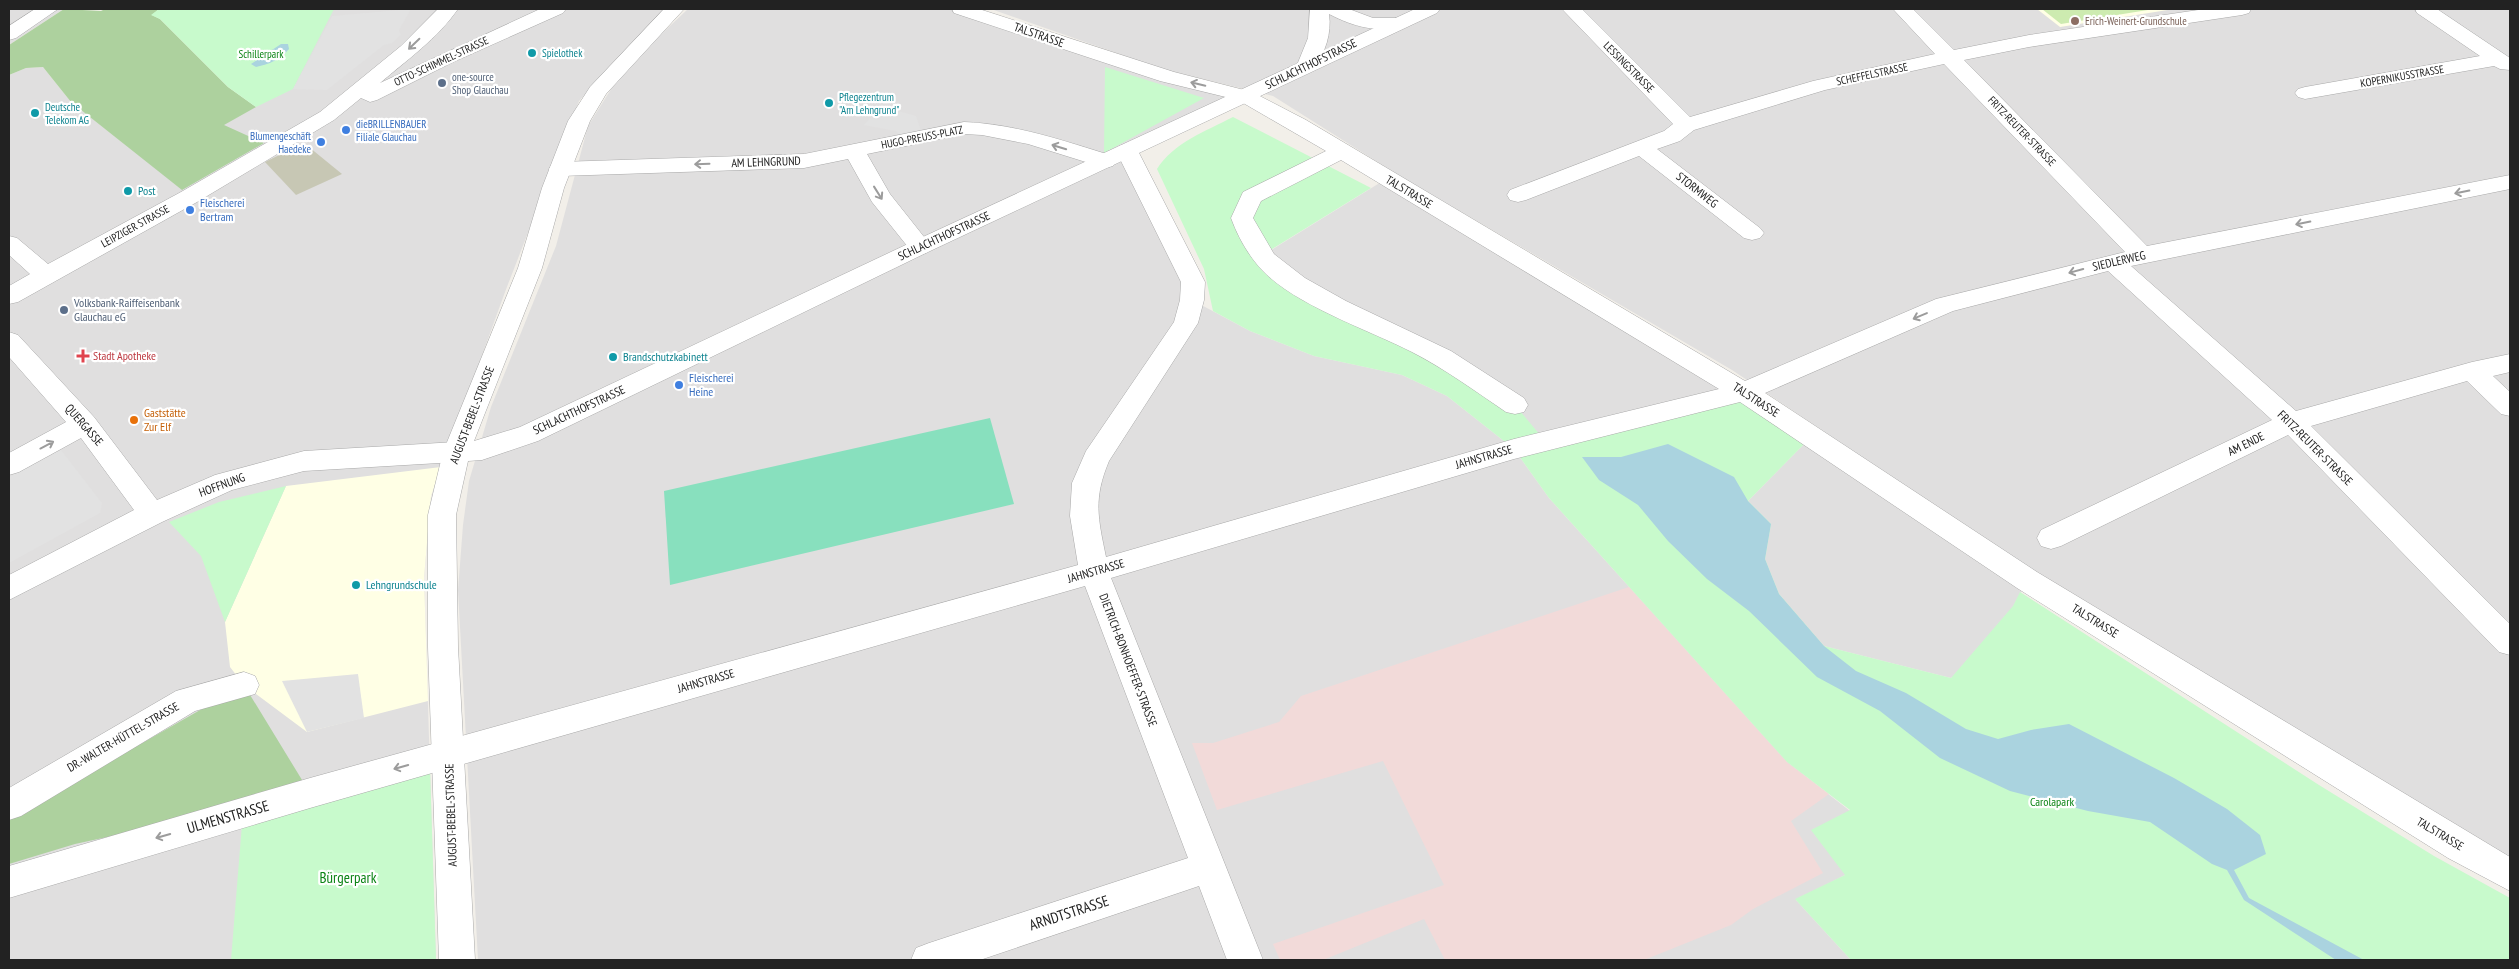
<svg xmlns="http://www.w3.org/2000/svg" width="2519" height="969" font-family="'PT Sans Narrow',sans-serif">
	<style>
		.residential { fill: #e0dfdf }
		.commercial { fill: #f2dad9 }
		.education { fill: #ffffe5 }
		.construction { fill: #c7c7b4 }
		.grass { fill: #cdebb0 }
		.forest { fill: #add19e }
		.park { fill: #c8facc }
		.pitch { fill: #88e0be }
		.parking { fill: #e2e2e2 }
		.water { fill: #aad3df }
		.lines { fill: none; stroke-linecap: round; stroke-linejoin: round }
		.minor-casing { stroke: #a9a9a9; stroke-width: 1 }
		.tertiary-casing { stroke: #a9a9a9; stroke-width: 1 }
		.minor { fill: #fff; fill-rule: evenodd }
		.tertiary { fill: #fff; fill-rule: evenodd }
		.oneway { stroke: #9c9c9c }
		.education-dot { fill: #8d6e63; stroke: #fff; stroke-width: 2 }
		.culture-dot { fill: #0f9aa8; stroke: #fff; stroke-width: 2 }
		.service-dot { fill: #5c6f8a; stroke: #fff; stroke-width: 2 }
		.shop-dot { fill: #3f7fe0; stroke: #fff; stroke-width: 2 }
		.health-dot { fill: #e0444e; stroke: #fff; stroke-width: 2 }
		.food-dot { fill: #e8710a; stroke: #fff; stroke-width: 2 }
		.labels { text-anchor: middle; stroke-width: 4.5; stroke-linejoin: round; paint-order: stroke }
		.far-education-label { font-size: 11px; fill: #785e54; stroke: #fff; text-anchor: start }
		.far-culture-label { font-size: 11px; fill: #0d838f; stroke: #fff; text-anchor: start }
		.far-park-label { font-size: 11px; fill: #0c8416; stroke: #fff }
		.far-street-label { font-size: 11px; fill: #222; stroke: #fff }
		.far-service-label { font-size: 11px; fill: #4e5e75; stroke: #fff; text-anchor: start }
		.far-shop-label { font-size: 11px; fill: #366cbe; stroke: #fff; text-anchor: start }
		.street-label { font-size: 12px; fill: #222; stroke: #fff }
		.culture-label { font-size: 12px; fill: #0d838f; stroke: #fff; text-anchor: start }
		.shop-label { font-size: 12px; fill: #366cbe; stroke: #fff; text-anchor: start }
		.service-label { font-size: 12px; fill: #4e5e75; stroke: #fff; text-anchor: start }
		.health-label { font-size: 12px; fill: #be3a42; stroke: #fff; text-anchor: start }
		.food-label { font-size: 12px; fill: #c56008; stroke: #fff; text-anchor: start }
		.park-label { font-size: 12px; fill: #0c8416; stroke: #fff }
		.near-street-label { font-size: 15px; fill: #222; stroke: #fff }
		.near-park-label { font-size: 15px; fill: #0c8416; stroke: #fff }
	</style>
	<rect width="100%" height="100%" fill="#f2efe9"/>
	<g class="residential">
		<path d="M9 9H64L9 45Z"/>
		<path d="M159 9H664L579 101 505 292 431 496 424 578 436 960H9V75L26 68 43 67 71 102 182 189 224 124 256 106Z"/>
		<path d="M688 9H961L1122 63 1245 96 1127 151 1192 300 1250 331 1314 356 1402 375 1447 396 1514 449 1549 498 1787 762 1850 811 1845 875 1796 900 1851 960H478L458 590 463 525 469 481 491 407 556 246 588 126 623 70Z"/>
		<path d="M991 9H2510V864L2061 590 1732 370 1398 175 1273 96 1162 69Z"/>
		<path d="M1386 179 1744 392 1545 441 1263 255Z"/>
		<path d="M1812 436 2027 580 1992 648 1951 678 1824 646 1779 594 1765 559 1771 524 1748 501Z"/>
	</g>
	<path class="commercial" d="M1629 587 1787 762 1829 794 1791 821 1823 873 1753 909 1731 925 1644 960H1445L1424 919 1323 960H1280L1273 944 1444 885 1383 761 1217 810 1192 743H1213L1279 722 1301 696Z"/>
	<g class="education">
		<path d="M2037 9H2174L2060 27Z"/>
		<path d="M441 467 431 496 424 578 428 701 307 732 244 685 230 667 225 622 286 486Z"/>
	</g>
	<path class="construction" d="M304 143 342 174 296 195 265 162Z"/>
	<path class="grass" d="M2042 9H2154L2061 24Z"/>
	<g class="forest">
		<path d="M64 9 101 11 105 9H159L152 15 160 19 228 87 256 107 224 125 264 143 182 190 71 102 43 67 26 68 9 75V45Z"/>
		<path d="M244 685 310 793 75 844 9 864V819Z"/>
	</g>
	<g class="park">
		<path d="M159 9H334L293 89 256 107 228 87 160 19 151 15Z"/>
		<path d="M1105 67 1204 98 1104 153Z"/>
		<path d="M1233 117 1371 188 1264 254 1515 405 1545 441 1744 392 1812 436 1748 501 1771 524 1765 559 1779 594 1824 646 1951 678 2013 606 2020 592 2319 785 2434 856 2510 898V960H1851L1795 899 1845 875 1811 830 1850 810 1787 762 1549 498 1514 449 1447 396 1402 375 1314 356 1250 331 1213 311 1204 269 1157 169C1173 143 1206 131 1233 117Z"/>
		<path d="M286 486 225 622 201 556 169 522 219 502Z"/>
		<path d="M430 767 436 960H231L242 824Z"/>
	</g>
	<path class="pitch" d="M990 418 1014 504 670 585 664 491Z"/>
	<g class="parking">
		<path d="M411 9 399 30 401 35 392 43 384 45 327 90 293 89 332 16Z"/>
		<path d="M880 106 916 116 921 131 899 136 896 131 864 125Z"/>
		<path d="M61 450 102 503 100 513 9 563V477Z"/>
		<path d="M358 674 364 718 307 732 282 681Z"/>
	</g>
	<g class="water">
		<path d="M281 44H288L289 49C280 60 269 64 256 67L251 64Z"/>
		<path d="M1668 444 1734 477 1748 501 1771 524 1765 559 1779 594 1824 646 1856 671 1906 693 1966 729 1998 739 2031 730 2069 724 2174 778 2227 809 2260 835 2266 854 2234 870 2249 898 2364 960H2336L2244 900 2227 870 2212 864 2150 822 2088 811 2010 791 1940 758 1880 711 1817 677 1749 611 1707 579 1668 541 1638 505 1599 480 1582 457H1621Z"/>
	</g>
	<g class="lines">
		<g class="minor-casing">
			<g id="minor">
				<path d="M35 9H58L16 38 9 40V26Z"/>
				<path d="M438 9H458C438 38 407 60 380 83L540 9H566L563 13 451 63 377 100 370 102 361 98 334 120 197 202 18 302 9 304V286L30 274 9 255V236L17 238 48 264 181 192 320 112 401 46Z"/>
				<path d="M952 9H979L1174 72 1252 92 1306 120 1745 381 1936 299 2125 252 1944 64 1825 90 1694 130 1680 141 1657 149 1760 228 1764 233 1760 238 1752 240 1744 238 1639 156 1526 200 1518 202 1510 200 1507 195 1510 190 1664 131 1673 124 1562 9H1582L1690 117 1813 81 1935 54 1893 9H1913L1954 50 2029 35 2205 9H2251L2249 13 2242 15 2029 47 1964 60 2147 246 2510 175V189L2131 266 2296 411 2472 362 2510 354V372L2493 376 2510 392V416L2501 414 2467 381 2311 426 2510 624V655L2499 652 2288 435 2061 546 2051 549 2041 546 2037 538 2041 530 2272 420 2108 271 1953 311 1765 393 2037 572 2510 857V891L2448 858 2017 588 1740 402 1514 459 1111 578 1263 960H1227L1199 886 980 960H911L916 948 929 943 1188 858 1085 586 310 808 9 898V866L310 778 1078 565 1070 516 1072 483 1086 451 1174 322 1180 300 1181 282 1116 151 1119 146 1127 144 1135 146 1138 151 1205 282 1204 300 1198 323 1109 461C1093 499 1098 518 1106 557L1514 439 1719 389 1341 160 1261 201 1253 218 1274 254 1305 278 1346 301 1451 351 1524 398 1528 405 1524 412 1515 414 1506 412C1475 391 1445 369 1412 352 1369 330 1295 305 1262 270 1248 255 1238 237 1231 218L1243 192 1326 151 1238 100 1160 81 954 13Z"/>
				<path d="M1310 9H1349L1373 18H1405L1408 22 1405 26C1377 33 1354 27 1329 14 1332 33 1325 53 1314 69L1307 71 1300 69 1297 65 1308 38Z"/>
				<path d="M2415 9H2437L2510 58V70L2500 69 2494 66 2305 99 2298 97 2295 93 2298 89 2305 87 2480 56 2417 13Z"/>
				<path d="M964 122C1016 124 1064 141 1113 156L1116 161 1113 166 1105 168 1028 144 982 135 964 134 867 154 890 194 932 247 928 252 920 255 912 252 872 202 848 159 804 168 560 176 552 174 549 169 552 164 560 162 804 154Z"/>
				<path d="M9 332 18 335 94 417 157 500 215 475 304 451 456 442 466 445 469 452 466 459 456 462 304 471 232 490 162 522 9 600V575L134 510 81 438 19 472 9 475V453L66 422 9 357Z"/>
				<path d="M244 672 255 676 259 685 255 694 195 711 21 816 9 820V788L176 691Z"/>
			</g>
		</g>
		<g class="tertiary-casing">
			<path id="tertiary" d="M664 9H684L606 94 590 121 564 188 542 268 474 441 520 427 912 242 1415 9H1440L1437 13 928 252 538 441 482 460 468 461 456 515 458 647 475 960H439L428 647V515L443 452 518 268 542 188 568 121 590 87Z"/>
		</g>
		<use href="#minor" class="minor"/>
		<use href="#tertiary" class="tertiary"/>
	</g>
	<defs><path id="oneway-shaft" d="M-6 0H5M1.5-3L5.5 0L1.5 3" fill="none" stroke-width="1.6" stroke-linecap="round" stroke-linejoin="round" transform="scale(1.25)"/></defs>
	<g class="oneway">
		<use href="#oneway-shaft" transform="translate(414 44) rotate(136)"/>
		<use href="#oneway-shaft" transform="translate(1198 84) rotate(-167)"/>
		<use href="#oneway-shaft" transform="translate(1059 147) rotate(-163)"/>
		<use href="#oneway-shaft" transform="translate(702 164) rotate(178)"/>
		<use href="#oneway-shaft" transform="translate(2462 192) rotate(169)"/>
		<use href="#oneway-shaft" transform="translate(878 193) rotate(58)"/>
		<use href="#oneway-shaft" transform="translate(2303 223) rotate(169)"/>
		<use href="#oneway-shaft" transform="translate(2076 271) rotate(165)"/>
		<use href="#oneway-shaft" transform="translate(1920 316) rotate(157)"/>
		<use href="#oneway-shaft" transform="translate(47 445) rotate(-28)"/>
		<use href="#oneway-shaft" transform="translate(401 767) rotate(164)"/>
		<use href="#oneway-shaft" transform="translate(163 836) rotate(164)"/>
	</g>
	<circle class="education-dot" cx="2075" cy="21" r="5"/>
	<g class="culture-dot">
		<circle cx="532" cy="53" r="5"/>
		<circle cx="829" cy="103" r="5"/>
		<circle cx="35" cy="113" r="5"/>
		<circle cx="128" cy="191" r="5"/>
		<circle cx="613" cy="357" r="5"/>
		<circle cx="356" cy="585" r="5"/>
	</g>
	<g class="service-dot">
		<circle cx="442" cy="83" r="5"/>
		<circle cx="64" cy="310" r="5"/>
	</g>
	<g class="shop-dot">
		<circle cx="346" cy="130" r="5"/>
		<circle cx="321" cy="142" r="5"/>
		<circle cx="190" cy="210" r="5"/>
		<circle cx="679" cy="385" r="5"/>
	</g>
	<path class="health-dot" d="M80.5 348.5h5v5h5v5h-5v5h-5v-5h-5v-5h5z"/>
	<circle class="food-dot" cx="134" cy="420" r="5"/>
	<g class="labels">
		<g class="far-education-label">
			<text x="2085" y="25">Erich-Weinert-Grundschule</text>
		</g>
		<g class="far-culture-label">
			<text x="542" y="57">Spielothek</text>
			<text x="839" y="101">Pflegezentrum<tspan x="839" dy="13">"Am Lehngrund"</tspan></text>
			<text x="45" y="111">Deutsche<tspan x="45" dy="13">Telekom AG</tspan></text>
		</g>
		<g class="far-park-label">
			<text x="261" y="58">Schillerpark</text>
		</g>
		<g class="far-street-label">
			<text transform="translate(441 61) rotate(-25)" y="4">OTTO-SCHIMMEL-STRASSE</text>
			<text transform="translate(1629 67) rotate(45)" y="4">LESSINGSTRASSE</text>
			<text transform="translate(1872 74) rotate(-12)" y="4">SCHEFFELSTRASSE</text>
			<text transform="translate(2402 76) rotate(-10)" y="4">KOPERNIKUSSTRASSE</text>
			<text transform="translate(2022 131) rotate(46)" y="4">FRITZ-REUTER-STRASSE</text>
			<text transform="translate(922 137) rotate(-11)" y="4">HUGO-PREUSS-PLATZ</text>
			<text transform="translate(135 226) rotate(-29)" y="4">LEIPZIGER STRASSE</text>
		</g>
		<g class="far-service-label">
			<text x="452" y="81">one-source<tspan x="452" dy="13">Shop Glauchau</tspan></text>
		</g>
		<g class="far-shop-label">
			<text x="356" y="128">dieBRILLENBAUER<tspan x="356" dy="13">Filiale Glauchau</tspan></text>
			<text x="311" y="140" text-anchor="end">Blumengeschäft<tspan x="311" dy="13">Haedeke</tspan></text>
		</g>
		<g class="street-label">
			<text transform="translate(1039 35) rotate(19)" y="4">TALSTRASSE</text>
			<text transform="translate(1311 64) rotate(-26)" y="4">SCHLACHTHOFSTRASSE</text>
			<text transform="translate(766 162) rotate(-2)" y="4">AM LEHNGRUND</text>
			<text transform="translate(1697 190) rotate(38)" y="4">STORMWEG</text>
			<text transform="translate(1409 192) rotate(31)" y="4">TALSTRASSE</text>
			<text transform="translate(944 236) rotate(-25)" y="4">SCHLACHTHOFSTRASSE</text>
			<text transform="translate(2119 261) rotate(-13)" y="4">SIEDLERWEG</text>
			<text transform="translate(1756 400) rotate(33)" y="4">TALSTRASSE</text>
			<text transform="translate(579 410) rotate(-25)" y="4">SCHLACHTHOFSTRASSE</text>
			<text transform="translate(472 415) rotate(-69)" y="4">AUGUST-BEBEL-STRASSE</text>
			<text transform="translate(84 425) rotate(49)" y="4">QUERGASSE</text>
			<text transform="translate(2246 444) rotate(-26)" y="4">AM ENDE</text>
			<text transform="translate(2315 448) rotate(45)" y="4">FRITZ-REUTER-STRASSE</text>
			<text transform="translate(1484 457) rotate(-16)" y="4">JAHNSTRASSE</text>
			<text transform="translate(222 485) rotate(-20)" y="4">HOFFNUNG</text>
			<text transform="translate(1096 571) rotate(-16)" y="4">JAHNSTRASSE</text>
			<text transform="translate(2095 621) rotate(32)" y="4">TALSTRASSE</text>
			<text transform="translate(1128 660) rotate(69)" y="4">DIETRICH-BONHOEFFER-STRASSE</text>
			<text transform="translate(706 681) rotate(-16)" y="4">JAHNSTRASSE</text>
			<text transform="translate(123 737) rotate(-30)" y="4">DR.-WALTER-HÜTTEL-STRASSE</text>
			<text transform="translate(451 815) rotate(-92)" y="4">AUGUST-BEBEL-STRASSE</text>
			<text transform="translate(2440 834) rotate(31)" y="4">TALSTRASSE</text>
		</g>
		<g class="culture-label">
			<text x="138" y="195">Post</text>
			<text x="623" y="361">Brandschutzkabinett</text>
			<text x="366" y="589">Lehngrundschule</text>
		</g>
		<g class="shop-label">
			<text x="200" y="207">Fleischerei<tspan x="200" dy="14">Bertram</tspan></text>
			<text x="689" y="382">Fleischerei<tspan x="689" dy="14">Heine</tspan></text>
		</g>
		<g class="service-label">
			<text x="74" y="307">Volksbank-Raiffeisenbank<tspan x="74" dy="14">Glauchau eG</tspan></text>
		</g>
		<g class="health-label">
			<text x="93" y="360">Stadt Apotheke</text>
		</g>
		<g class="food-label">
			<text x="144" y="417">Gaststätte<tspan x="144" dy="14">Zur Elf</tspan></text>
		</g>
		<g class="park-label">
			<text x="2052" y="806">Carolapark</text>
		</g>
		<g class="near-street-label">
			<text transform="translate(228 817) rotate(-16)" y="5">ULMENSTRASSE</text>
			<text transform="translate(1069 913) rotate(-18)" y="5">ARNDTSTRASSE</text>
		</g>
		<g class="near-park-label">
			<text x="348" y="883">Bürgerpark</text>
		</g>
	</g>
	<rect width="2519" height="969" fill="none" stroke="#222222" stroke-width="20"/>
</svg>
